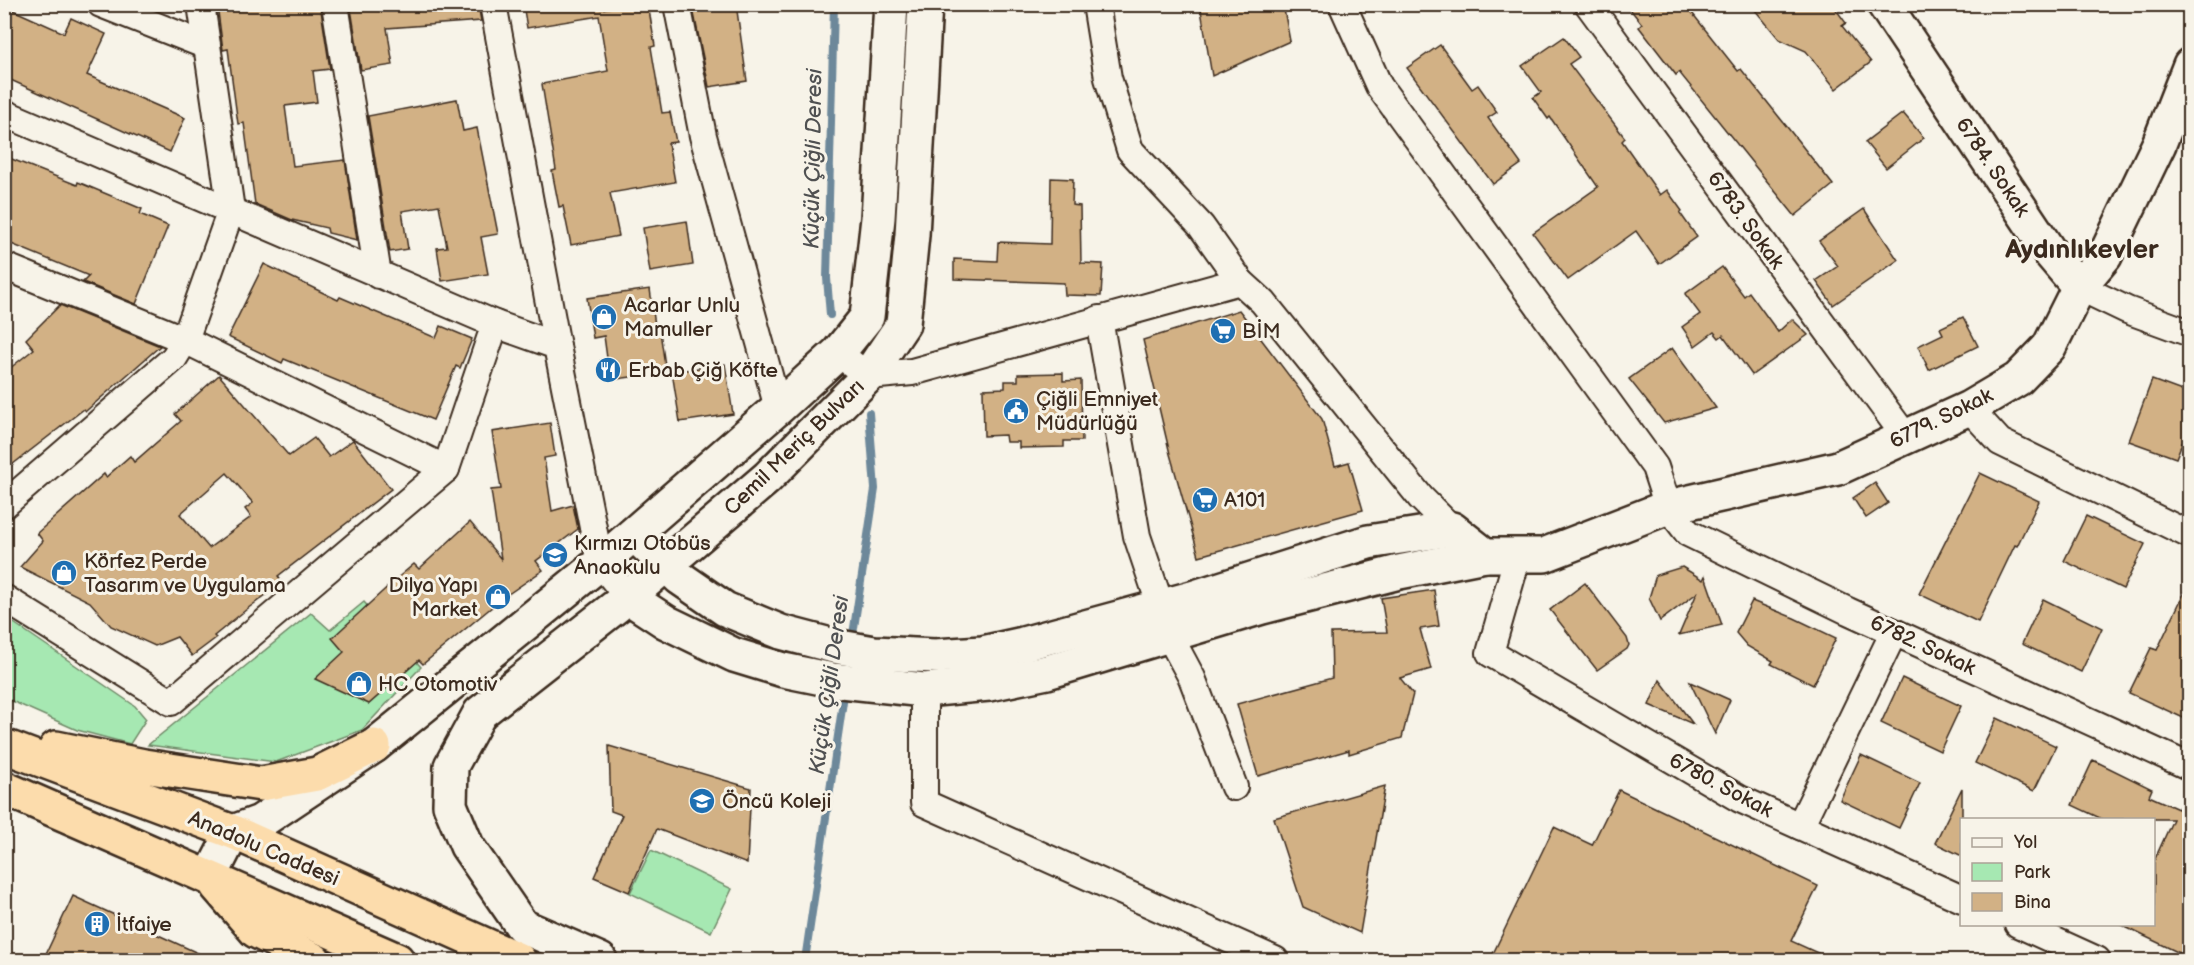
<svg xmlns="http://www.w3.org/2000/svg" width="2194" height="965" font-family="'Balsamiq Sans',sans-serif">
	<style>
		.green { fill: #a6e8b2; stroke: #708968; stroke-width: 1.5 }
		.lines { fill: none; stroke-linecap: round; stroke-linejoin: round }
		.stream { stroke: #6d889a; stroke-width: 8 }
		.building { fill: #d2b185; stroke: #3b2a1e; stroke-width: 1.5; fill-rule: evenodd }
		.street-casing { stroke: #3b2a1e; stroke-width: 30 }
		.secondary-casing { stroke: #3b2a1e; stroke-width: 38 }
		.highway-casing { stroke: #3b2a1e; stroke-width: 38 }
		.street { stroke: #f7f3e8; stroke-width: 26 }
		.secondary { stroke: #f7f3e8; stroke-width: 33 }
		.highway { stroke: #fcdcac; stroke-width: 33 }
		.labels { text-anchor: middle; stroke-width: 6; stroke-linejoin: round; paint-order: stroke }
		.street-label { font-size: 21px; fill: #3b2a1e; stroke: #f7f3e8 }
		.poi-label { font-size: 21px; fill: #3b2a1e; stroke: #f7f3e8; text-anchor: start }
		.water-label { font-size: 22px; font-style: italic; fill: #505152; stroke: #f7f3e8 }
		.district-label { font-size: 27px; font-weight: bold; fill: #3b2a1e; stroke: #f7f3e8 }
	</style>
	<rect width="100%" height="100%" fill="#f7f3e8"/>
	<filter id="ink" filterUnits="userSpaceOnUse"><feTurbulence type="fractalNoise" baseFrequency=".0167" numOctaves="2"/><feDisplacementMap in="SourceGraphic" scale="12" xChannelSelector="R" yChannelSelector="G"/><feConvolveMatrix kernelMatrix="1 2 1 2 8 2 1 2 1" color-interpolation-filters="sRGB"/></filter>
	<g filter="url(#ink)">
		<g class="green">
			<path d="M364 602 421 667 362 730 276 762 148 745 311 613 330 630Z"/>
			<path d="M5 617 135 706 146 719 130 744 77 730 5 698Z"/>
			<path d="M651 850 732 889 711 932 630 893Z"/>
		</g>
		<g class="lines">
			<g class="stream">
				<path d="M830 315 827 278 834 4"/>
				<path d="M852 641 875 489 869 413"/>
				<path d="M805 960 845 688"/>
			</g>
		</g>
		<g class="building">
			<path d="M217 4H243L244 8 274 4H320L330 69 313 71 317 102 285 106 293 166 345 160 357 240 328 233 327 228 292 220 255 204 244 123 238 124 228 49 223 50Z"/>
			<path d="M378 4H478L481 21 387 28 393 65 361 70 351 9Z"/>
			<path d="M523 4H601V9L629 4H648L655 46 651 47 662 113 670 112 676 142 668 143 675 182 610 193 619 236 571 245 563 206 559 207 552 171 556 170 542 84 608 71 599 16 527 28Z"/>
			<path d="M692 4H736L747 81 709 87Z"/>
			<path d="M1200 4H1283L1290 41 1212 76Z"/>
			<path d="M1626 4H1685L1738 71 1741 69 1833 185 1795 216 1679 72 1676 75 1639 27 1642 24Z"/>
			<path d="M1750 4H1832L1846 23 1842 26 1871 62 1836 89 1806 51 1779 39Z"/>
			<path d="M4 6 64 33 71 18 106 34 87 75 185 118 170 152 4 77Z"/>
			<path d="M1564 37 1579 57 1569 64 1625 138 1622 141 1660 195 1667 190 1682 211 1680 213 1697 237 1659 264 1636 231 1568 280 1533 233 1598 187 1550 117 1548 119 1533 98 1541 92 1522 66Z"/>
			<path d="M1440 45 1472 89 1478 85 1497 112 1488 118 1521 164 1493 184 1407 68Z"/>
			<path d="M457 99 463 131 477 128 498 234 481 237 488 274 442 281 437 248 447 247 439 205 402 211 408 249 390 252 368 116Z"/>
			<path d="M1903 113 1924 138 1886 168 1865 142Z"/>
			<path d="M4 156 77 185 78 182 109 195 142 209 140 214 168 226 136 304 83 282 89 276 4 241Z"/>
			<path d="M1051 178 1073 179 1072 205 1080 206 1081 263 1103 264 1101 296 1065 295 1064 283 954 279V259L997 261 998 242 1050 244Z"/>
			<path d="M1864 209 1898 260 1833 305 1816 281 1838 266 1819 241Z"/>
			<path d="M687 221 693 265 650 272 643 228Z"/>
			<path d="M264 264 338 300 340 297 436 338 441 326 472 339 460 368 456 366 433 420 284 359 282 363 228 337Z"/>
			<path d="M1722 267 1744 296 1749 292 1778 332 1792 319 1808 335 1752 375 1723 335 1719 338 1714 332 1695 346 1682 327 1700 314 1685 294Z"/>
			<path d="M650 289 656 333 660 332 666 372 610 380 604 336 593 338 587 298Z"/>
			<path d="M60 305 160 346 86 411 84 409 4 471V373L34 349 26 339Z"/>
			<path d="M1239 310 1322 419 1335 466 1349 462 1363 510 1199 556 1170 454 1143 340Z"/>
			<path d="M1963 317 1978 346 1929 370 1918 346 1943 334 1940 328Z"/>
			<path d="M1672 348 1716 408 1664 423 1629 379Z"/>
			<path d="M725 364 733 414 680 422 672 372Z"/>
			<path d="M1063 373V381L1081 380 1082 441H1064V447L1019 448V442H1006L1005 435 984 436 983 389 1005 388V381H1018V374Z"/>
			<path d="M219 375 289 456 314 438 329 457 353 440 391 489 278 576 282 583 247 609 214 636 216 638 192 656 177 637 155 646 111 626 90 602 20 567 43 541 37 533 104 474 106 477 130 456 134 462 181 421 175 414ZM227 473 253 503 245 509 251 517 209 548 180 514Z"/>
			<path d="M2152 380 2190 394V423L2176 458 2129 441Z"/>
			<path d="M550 423 555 456 544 458 552 511 573 505 578 529 536 561 543 570 504 597 423 664 419 660 369 704 315 679 344 652 332 638 395 580 414 564 419 569 470 522 501 559 491 490 501 489 492 432Z"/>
			<path d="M1980 473 2039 501 2017 546 2015 545 1978 622 1919 594Z"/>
			<path d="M1875 483 1888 503 1866 518 1853 498Z"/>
			<path d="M2086 516 2145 544 2123 589 2064 561Z"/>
			<path d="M1682 567 1703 580 1705 576 1722 625 1679 635 1697 593 1660 621 1649 598 1656 575Z"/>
			<path d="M2190 581V721L2129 693 2151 648 2157 650Z"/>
			<path d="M1585 583 1627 638 1629 645 1627 649 1597 670 1550 610Z"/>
			<path d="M1434 590 1439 626 1420 629 1431 669 1400 678 1413 694 1402 738 1349 754V750L1258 776 1237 704 1332 678 1331 633 1387 632 1381 598Z"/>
			<path d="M2043 599 2102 628 2081 672 2022 644Z"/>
			<path d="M1752 601 1794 618 1836 638 1813 685 1771 664 1773 661 1747 646 1736 633Z"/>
			<path d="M1902 678 1961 706 1940 751 1881 723Z"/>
			<path d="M1660 680 1693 724 1649 705Z"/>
			<path d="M1690 682 1730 700 1715 734Z"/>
			<path d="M1997 718 2056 746 2034 791 1975 763Z"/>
			<path d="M609 746 751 788 747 864 657 829 629 892 594 877 622 815 611 811Z"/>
			<path d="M1861 755 1920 783 1899 828 1840 800Z"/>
			<path d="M2093 760 2152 789 2149 796 2178 809 2190 786V958L2119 924H2154V861L2173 819H2102L2072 805Z"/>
			<path d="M1385 786 1360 933 1303 907 1274 818Z"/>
			<path d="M1962 788V856L1935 843Z"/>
			<path d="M1619 790 1818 886 1791 941 1833 960H1490L1554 827 1592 845Z"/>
			<path d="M73 896 213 960H43Z"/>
		</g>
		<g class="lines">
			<g class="street-casing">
				<g id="street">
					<path d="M101 4 207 46"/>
					<path d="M335 4 378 275"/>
					<path d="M493 4 557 346"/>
					<path d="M677 4 703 136 778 408"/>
					<path d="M1096 4 1108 78 1130 150 1201 226 1240 281"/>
					<path d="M1342 4 1379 86 1655 467 1668 507 1688 533 1848 611 2190 767"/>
					<path d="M1588 4 1905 436"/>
					<path d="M4 113 495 324 557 346 600 563 628 597"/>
					<path d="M4 266 185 340 446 469"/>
					<path d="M2079 287 2127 310 2190 333"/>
					<path d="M1099 319 1137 536 1161 607"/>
					<path d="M838 353 868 376 912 372 1240 281 1263 302 1421 498 1452 529"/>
					<path d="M1969 408 2000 442 2190 535"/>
					<path d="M4 505 174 358 185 340 231 210 201 4"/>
					<path d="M1518 555 1490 653 1740 799 1962 899"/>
					<path d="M4 598 171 702 446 469 495 324"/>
					<path d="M1169 635 1192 678 1234 787"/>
					<path d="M924 690V803L1275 960"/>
					<path d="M1800 826 1894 632"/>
					<path d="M2018 924 2097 960"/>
				</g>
			</g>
			<g class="secondary-casing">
				<g id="secondary">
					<path d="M1884 4 2051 254 2079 287"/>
					<path d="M634 534 680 578 725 609 781 632 834 646 874 653 935 656 982 653 1023 644 1192 598 1368 542 1452 529 1485 555H1544L1668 507 1838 468 1969 408 2018 379 2049 347 2079 287 2105 256 2159 144 2190 65"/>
					<path d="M628 597 666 622 734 655 783 670 832 680 924 690 989 684 1047 672 1262 607 1399 572 1485 555"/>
					<path d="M210 877 233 832 260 822 374 746 488 654 600 563 778 408 838 353 867 317 878 218 891 4"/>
					<path d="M600 960 522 926 467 846 450 805 451 766 480 713 628 597 767 478 868 376 903 324 912 235 925 4"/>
				</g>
			</g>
			<g class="highway-casing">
				<g id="highway">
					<path d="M4 746 233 832 519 960"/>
					<path d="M56 748 144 766 261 784 317 774 374 746"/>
					<path d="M4 788 397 960"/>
					<path d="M217 886 256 931 314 960"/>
				</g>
			</g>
			<use href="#street" class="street"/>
			<use href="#secondary" class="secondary"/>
			<use href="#highway" class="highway"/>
		</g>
	</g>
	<defs>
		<g id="shop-disc" transform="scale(1.35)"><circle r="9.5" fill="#1f6fb2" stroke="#f7f3e8"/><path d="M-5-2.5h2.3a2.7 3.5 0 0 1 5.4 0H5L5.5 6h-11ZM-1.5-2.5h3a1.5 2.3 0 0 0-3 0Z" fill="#fff"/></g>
		<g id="supermarket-disc" transform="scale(1.35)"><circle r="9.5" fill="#1f6fb2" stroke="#f7f3e8"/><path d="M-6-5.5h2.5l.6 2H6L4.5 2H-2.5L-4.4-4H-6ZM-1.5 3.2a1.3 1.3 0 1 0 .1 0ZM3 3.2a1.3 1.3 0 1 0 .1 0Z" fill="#fff"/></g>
		<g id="restaurant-disc" transform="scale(1.35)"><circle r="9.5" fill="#1f6fb2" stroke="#f7f3e8"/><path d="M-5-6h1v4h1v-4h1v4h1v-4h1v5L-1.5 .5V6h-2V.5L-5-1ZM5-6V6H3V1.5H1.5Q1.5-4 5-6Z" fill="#fff"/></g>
		<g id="civic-disc" transform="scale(1.35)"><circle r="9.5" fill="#1f6fb2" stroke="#f7f3e8"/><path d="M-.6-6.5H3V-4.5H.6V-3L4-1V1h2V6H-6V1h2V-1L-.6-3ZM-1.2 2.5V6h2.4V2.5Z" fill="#fff"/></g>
		<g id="school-disc" transform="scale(1.35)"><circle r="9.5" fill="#1f6fb2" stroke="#f7f3e8"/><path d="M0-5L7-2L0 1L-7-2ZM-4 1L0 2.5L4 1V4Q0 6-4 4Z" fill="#fff"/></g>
		<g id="building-disc" transform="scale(1.35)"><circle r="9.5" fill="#1f6fb2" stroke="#f7f3e8"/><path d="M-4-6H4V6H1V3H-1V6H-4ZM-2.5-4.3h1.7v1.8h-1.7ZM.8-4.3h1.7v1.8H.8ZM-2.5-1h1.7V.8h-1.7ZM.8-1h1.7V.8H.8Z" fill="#fff"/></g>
	</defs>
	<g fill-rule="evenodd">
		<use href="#shop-disc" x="604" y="317"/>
		<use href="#supermarket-disc" x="1223" y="331"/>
		<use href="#restaurant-disc" x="608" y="370"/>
		<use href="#civic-disc" x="1016" y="411"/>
		<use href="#supermarket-disc" x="1205" y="500"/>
		<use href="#school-disc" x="555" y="555"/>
		<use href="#shop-disc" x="64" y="573"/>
		<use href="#shop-disc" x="498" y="597"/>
		<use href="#shop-disc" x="359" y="684"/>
		<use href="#school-disc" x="702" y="801"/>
		<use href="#building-disc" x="97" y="924"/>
	</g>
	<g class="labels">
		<g class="street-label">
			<text transform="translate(1993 167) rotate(56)" y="7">6784. Sokak</text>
			<text transform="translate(1746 220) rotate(54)" y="7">6783. Sokak</text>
			<text transform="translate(1941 418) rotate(-26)" y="7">6779. Sokak</text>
			<text transform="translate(794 447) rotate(-44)" y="7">Cemil Meriç Bulvarı</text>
			<text transform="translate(1923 645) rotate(25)" y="7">6782. Sokak</text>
			<text transform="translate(1721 785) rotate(28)" y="7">6780. Sokak</text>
			<text transform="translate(264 848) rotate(23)" y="7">Anadolu Caddesi</text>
		</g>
		<g class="poi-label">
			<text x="624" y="312">Acarlar Unlu<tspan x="624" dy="24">Mamuller</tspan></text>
			<text x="1242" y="338">BİM</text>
			<text x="628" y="377">Erbab Çiğ Köfte</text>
			<text x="1036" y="406">Çiğli Emniyet<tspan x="1036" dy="24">Müdürlüğü</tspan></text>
			<text x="1224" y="507">A101</text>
			<text x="574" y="550">Kırmızı Otobüs<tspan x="574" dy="24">Anaokulu</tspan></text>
			<text x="84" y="568">Körfez Perde<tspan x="84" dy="24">Tasarım ve Uygulama</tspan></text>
			<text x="478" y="592" text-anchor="end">Dilya Yapı<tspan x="478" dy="24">Market</tspan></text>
			<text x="378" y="691">HC Otomotiv</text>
			<text x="722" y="808">Öncü Koleji</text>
			<text x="116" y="931">İtfaiye</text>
		</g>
		<g class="water-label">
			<text transform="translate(812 159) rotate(-89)" y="8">Küçük Çiğli Deresi</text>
			<text transform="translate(828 685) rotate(-82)" y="8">Küçük Çiğli Deresi</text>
		</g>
		<g class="district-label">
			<text x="2082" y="258">Aydınlıkevler</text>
		</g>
	</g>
	<rect width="2194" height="965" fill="none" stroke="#f7f3e8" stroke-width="24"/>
	<rect x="12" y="12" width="2170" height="941" fill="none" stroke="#3b2a1e" stroke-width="2" filter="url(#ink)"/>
	<rect x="1960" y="818" width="195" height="108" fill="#f7f3e8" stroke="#aca397" stroke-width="1.5"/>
	<rect x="1972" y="838" width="30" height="9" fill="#f7f3e8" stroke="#aca397" stroke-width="1.5"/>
	<text x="2014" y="848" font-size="18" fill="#3b2a1e">Yol</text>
	<rect x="1972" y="863" width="30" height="18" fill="#a6e8b2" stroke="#aca397" stroke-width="1.5"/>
	<text x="2014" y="878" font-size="18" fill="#3b2a1e">Park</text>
	<rect x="1972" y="893" width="30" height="18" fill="#d2b185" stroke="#aca397" stroke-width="1.5"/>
	<text x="2014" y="908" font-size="18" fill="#3b2a1e">Bina</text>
</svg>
